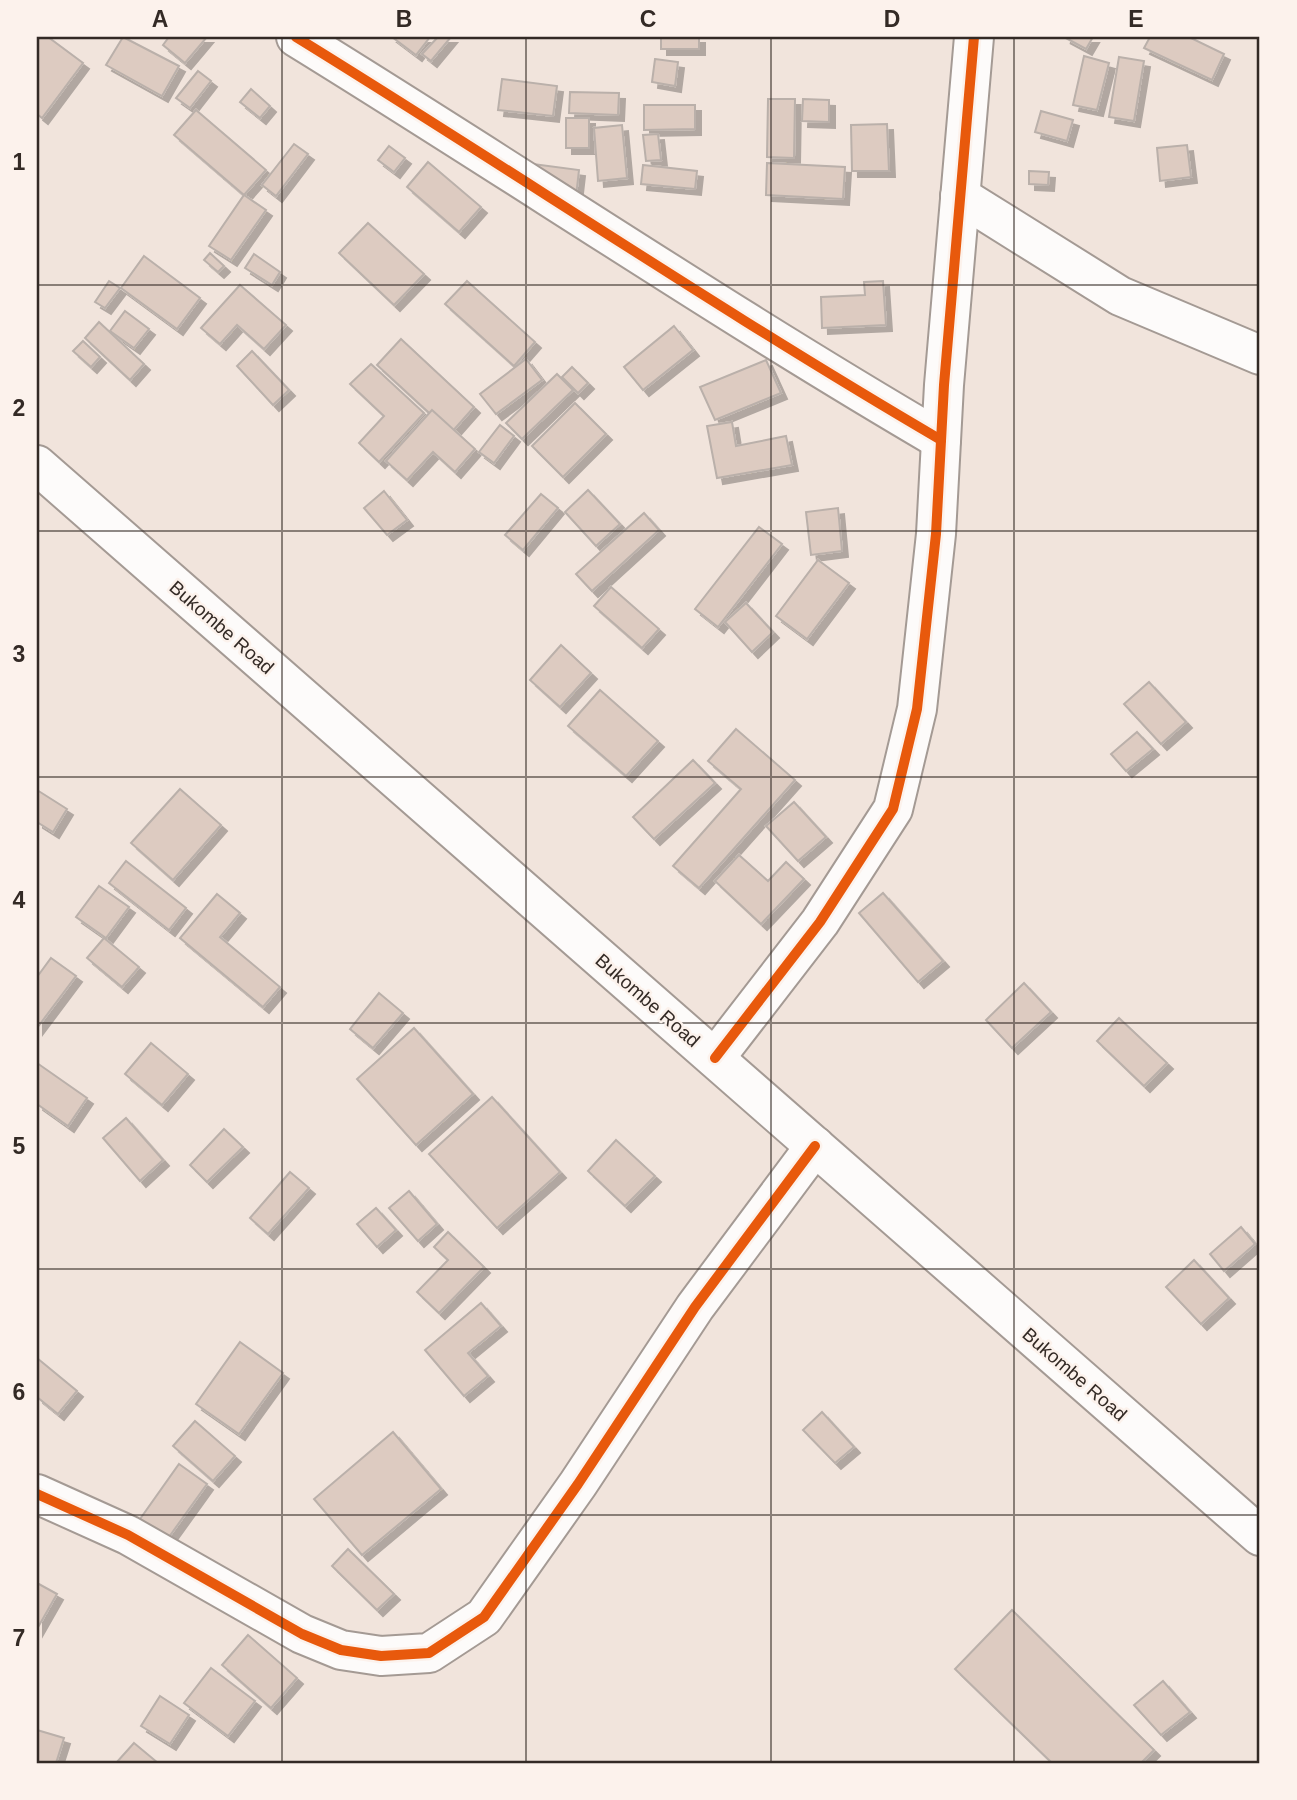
<svg xmlns="http://www.w3.org/2000/svg" width="1297" height="1800" font-family="Helvetica,sans-serif">
	<style>
		.building { fill: #ddcbc1; stroke: #bab0aa; stroke-width: 2; filter: url(#shadow) }
		.lines { fill: none; stroke-linecap: round; stroke-linejoin: round }
		.street-casing { stroke: #a49a94; stroke-width: 42 }
		.secondary-casing { stroke: #a49a94; stroke-width: 42 }
		.street { stroke: #fdfbfa; stroke-width: 38 }
		.secondary { stroke: #fdfbfa; stroke-width: 38 }
		.cycleway-casing { stroke: #fcf2ec; stroke-width: 15 }
		.cycleway { stroke: #e8590c; stroke-width: 10 }
		.grid { fill: none; stroke: #332a25; stroke-width: 2; stroke-opacity: 0.55 }
		.labels { text-anchor: middle; stroke-width: 5; stroke-linejoin: round; paint-order: stroke }
		.street-label { font-size: 19px; fill: #332a25; stroke: #fcf2ec }
		.neatline { fill: none; stroke: #332a25; stroke-width: 2.5 }
		.grid-label { font-size: 23px; text-anchor: middle; font-weight: bold; fill: #332a25 }
	</style>
	<defs>
		<filter id="shadow"><feDropShadow dx="6" dy="6" stdDeviation="0" flood-color="#0004"/></filter>
	</defs>
	<rect width="100%" height="100%" fill="#f1e4dc"/>
	<g class="building">
		<path d="M37 37H48L83 63 42 118 37 114Z"/>
		<path d="M123 37 179 66 162 96 106 65Z"/>
		<path d="M169 37H207L185 63 163 45Z"/>
		<path d="M392 37H430L416 55Z"/>
		<path d="M438 37H451L431 61 422 54Z"/>
		<rect x="661" y="37" width="38" height="12"/>
		<path d="M1064 37H1093L1086 49Z"/>
		<path d="M1150 37H1189L1224 54 1212 80 1144 48Z"/>
		<path d="M1084 56 1109 63 1097 110 1073 105Z"/>
		<path d="M1119 57 1144 61 1134 121 1109 117Z"/>
		<path d="M655 59 678 62 675 86 652 82Z"/>
		<path d="M198 71 211 81 190 108 176 98Z"/>
		<path d="M502 79 557 86 553 116 498 110Z"/>
		<path d="M251 89 270 106 260 118 240 102Z"/>
		<path d="M570 92 619 93 618 115 569 113Z"/>
		<path d="M768 99H795L794 158 767 157Z"/>
		<path d="M803 99 829 100V122L802 121Z"/>
		<path d="M644 105H695V129L644 130Z"/>
		<path d="M196 110 266 170 244 195 174 135Z"/>
		<path d="M1041 111 1073 120 1067 141 1035 132Z"/>
		<rect x="566" y="118" width="23" height="30"/>
		<path d="M887 124 889 171H852L851 125Z"/>
		<path d="M622 125 627 178 598 181 594 128Z"/>
		<path d="M658 134 661 160 646 161 643 135Z"/>
		<path d="M294 144 308 154 276 196 262 185Z"/>
		<path d="M1187 145 1191 177 1160 181 1157 148Z"/>
		<path d="M389 146 405 158 394 172 378 160Z"/>
		<path d="M428 162 481 207 459 232 407 187Z"/>
		<path d="M767 163 845 167 843 199 766 195Z"/>
		<path d="M533 164 579 170 576 196Z"/>
		<path d="M643 165 697 171 695 189 641 184Z"/>
		<path d="M1029 171 1049 172 1048 185 1029 184Z"/>
		<path d="M244 195 266 210 231 260 209 246Z"/>
		<path d="M368 223 424 274 394 305 339 253Z"/>
		<path d="M210 253 224 266 218 272 204 260Z"/>
		<path d="M254 254 280 272 272 285 245 268Z"/>
		<path d="M144 256 200 298 177 329 121 288Z"/>
		<path d="M109 281 120 288 105 308 95 302Z"/>
		<path d="M467 281 535 342 514 366 445 304Z"/>
		<path d="M883 281 886 325 822 328 821 297 865 295 864 282Z"/>
		<path d="M240 285 286 325 264 349 237 325 220 344 201 328Z"/>
		<path d="M125 311 149 329 134 348 110 331Z"/>
		<path d="M99 322 144 364 130 380 85 338Z"/>
		<path d="M674 326 693 350 643 390 624 367Z"/>
		<path d="M401 339 474 407 451 433 377 365Z"/>
		<path d="M83 341 100 357 91 367 73 351Z"/>
		<path d="M252 351 289 390 273 405 237 366Z"/>
		<path d="M526 359 542 380 496 414 480 394Z"/>
		<path d="M766 360 781 393 715 420 700 387Z"/>
		<path d="M371 364 424 413 379 462 359 443 384 416 350 384Z"/>
		<path d="M572 367 588 383 578 393 562 377Z"/>
		<path d="M557 374 573 390 522 439 506 423Z"/>
		<path d="M575 403 606 434 563 477 532 446Z"/>
		<path d="M432 410 475 449 455 472 433 452 407 480 386 461Z"/>
		<path d="M732 422 736 446 786 436 792 465 717 478 707 426Z"/>
		<path d="M500 425 514 436 494 463 479 452Z"/>
		<path d="M588 490 620 524 596 546 565 512Z"/>
		<path d="M384 491 407 520 387 535 364 508Z"/>
		<path d="M541 494 558 508 523 550 505 535Z"/>
		<path d="M838 508 842 551 811 555 806 512Z"/>
		<path d="M644 513 659 530 592 591 576 574Z"/>
		<path d="M759 527 782 544 718 627 695 609Z"/>
		<path d="M818 560 849 583 807 639 776 616Z"/>
		<path d="M611 587 659 629 642 648 594 606Z"/>
		<path d="M746 603 773 632 752 652 725 622Z"/>
		<path d="M561 645 591 673 560 707 530 680Z"/>
		<path d="M1149 682 1186 722 1161 744 1124 704Z"/>
		<path d="M600 690 658 741 626 776 568 726Z"/>
		<path d="M736 729 795 780 699 888 673 866 741 789 708 761Z"/>
		<path d="M1137 732 1153 749 1126 771 1111 754Z"/>
		<path d="M693 760 715 783 654 839 633 817Z"/>
		<path d="M180 789 221 825 173 880 131 843Z"/>
		<path d="M37 790 67 809 53 832 37 822Z"/>
		<path d="M794 802 826 837 798 861 766 826Z"/>
		<path d="M739 855 768 881 786 862 804 879 761 924 715 881Z"/>
		<path d="M126 861 186 908 169 930 109 883Z"/>
		<path d="M99 886 129 907 106 938 76 917Z"/>
		<path d="M883 893 943 961 918 982 859 913Z"/>
		<path d="M217 894 240 913 220 937 280 987 263 1007 180 938Z"/>
		<path d="M104 938 139 967 122 987 87 958Z"/>
		<path d="M51 958 76 976 37 1028V977Z"/>
		<path d="M1024 983 1051 1012 1012 1048 986 1020Z"/>
		<path d="M379 993 403 1013 373 1048 350 1029Z"/>
		<path d="M1119 1018 1167 1063 1144 1086 1097 1041Z"/>
		<path d="M414 1028 473 1094 416 1145 357 1079Z"/>
		<path d="M151 1043 188 1074 162 1105 125 1074Z"/>
		<path d="M37 1063 87 1098 68 1126 37 1104Z"/>
		<path d="M492 1097 560 1172 497 1228 429 1154Z"/>
		<path d="M126 1118 163 1160 140 1181 103 1138Z"/>
		<path d="M224 1129 243 1147 207 1182 190 1165Z"/>
		<path d="M616 1140 655 1176 625 1206 588 1171Z"/>
		<path d="M290 1172 309 1188 268 1234 250 1218Z"/>
		<path d="M409 1191 437 1224 418 1241 389 1208Z"/>
		<path d="M376 1208 396 1230 377 1247 357 1224Z"/>
		<path d="M1241 1227 1255 1244 1224 1271 1210 1254Z"/>
		<path d="M448 1232 484 1267 439 1313 417 1292 448 1260 434 1247Z"/>
		<path d="M1194 1260 1229 1298 1201 1324 1166 1287Z"/>
		<path d="M481 1303 501 1326 468 1353 488 1376 464 1396 425 1350Z"/>
		<path d="M240 1342 283 1373 239 1434 196 1404Z"/>
		<path d="M37 1358 77 1391 58 1414 37 1397Z"/>
		<path d="M822 1412 854 1447 835 1463 803 1430Z"/>
		<path d="M195 1421 235 1456 213 1481 173 1446Z"/>
		<path d="M393 1432 441 1489 362 1555 314 1499Z"/>
		<path d="M179 1464 207 1484 156 1555 128 1536Z"/>
		<path d="M348 1549 394 1594 377 1610 332 1566Z"/>
		<path d="M37 1583 57 1594 37 1629Z"/>
		<path d="M1012 1610 1154 1750 1141 1763H1052L955 1669Z"/>
		<path d="M248 1635 297 1678 271 1708 222 1665Z"/>
		<path d="M211 1668 255 1701 228 1736 184 1703Z"/>
		<path d="M1163 1681 1190 1712 1161 1735 1134 1705Z"/>
		<path d="M160 1696 189 1715 170 1744 141 1726Z"/>
		<path d="M37 1730 64 1738 56 1763H37Z"/>
		<path d="M134 1743 158 1763H116Z"/>
	</g>
	<g class="lines">
		<g class="street-casing">
			<g id="street">
				<path d="M296 37C512 170 722 312 941 440"/>
				<path d="M960 196 1120 296 1260 355"/>
				<path d="M715 1058 820 922 893 809 917 709 936 534 944 385 974 37"/>
				<path d="M37 1494 128 1535 302 1634 341 1650 381 1656 429 1653 484 1617 578 1484 695 1307 815 1146"/>
			</g>
		</g>
		<g class="secondary-casing">
			<path id="secondary" d="M37 465 1260 1536"/>
		</g>
		<use href="#street" class="street"/>
		<use href="#secondary" class="secondary"/>
		<g class="cycleway-casing">
			<g id="cycleway">
				<path d="M296 37C512 170 722 312 941 440"/>
				<path d="M715 1058 820 922 893 809 917 709 936 534 944 385 974 37"/>
				<path d="M37 1494 128 1535 302 1634 341 1650 381 1656 429 1653 484 1617 578 1484 695 1307 815 1146"/>
			</g>
		</g>
		<use href="#cycleway" class="cycleway"/>
	</g>
	<path class="grid" d="M282 37V1763M526 37V1763M771 37V1763M1014 37V1763M37 285H1260M37 531H1260M37 777H1260M37 1023H1260M37 1269H1260M37 1515H1260"/>
	<g class="labels">
		<g class="street-label">
			<text transform="translate(222 627) rotate(41)" y="7">Bukombe Road</text>
			<text transform="translate(648 1000) rotate(41)" y="7">Bukombe Road</text>
			<text transform="translate(1075 1374) rotate(41)" y="7">Bukombe Road</text>
		</g>
	</g>
	<rect width="1297" height="1800" fill="none" stroke="#fcf2ec" stroke-width="77"/>
	<rect x="38" y="38" width="1220" height="1724" class="neatline"/>
	<g class="grid-label">
		<text x="160" y="27">A</text>
		<text x="404" y="27">B</text>
		<text x="648" y="27">C</text>
		<text x="892" y="27">D</text>
		<text x="1136" y="27">E</text>
		<text x="19" y="170">1</text>
		<text x="19" y="416">2</text>
		<text x="19" y="662">3</text>
		<text x="19" y="908">4</text>
		<text x="19" y="1154">5</text>
		<text x="19" y="1400">6</text>
		<text x="19" y="1646">7</text>
	</g>
</svg>
